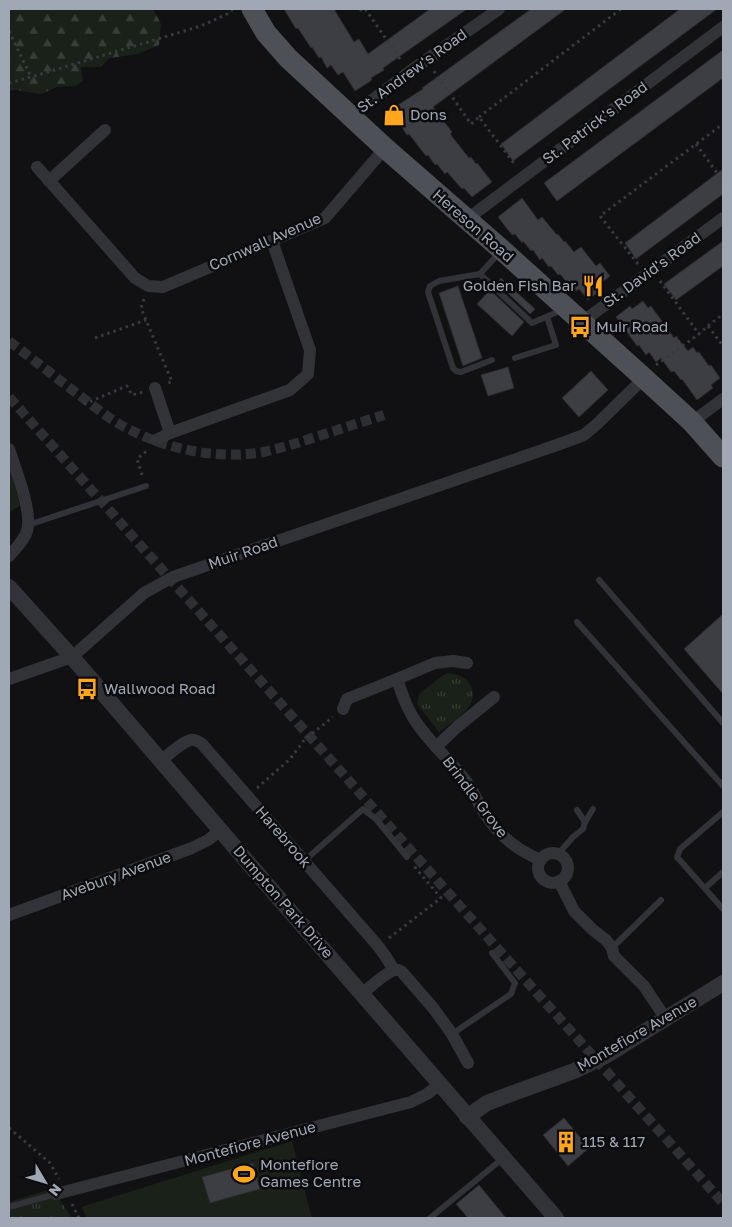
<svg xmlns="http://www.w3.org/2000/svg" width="732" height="1227" font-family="'Golos Text',sans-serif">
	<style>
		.green { fill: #192119 }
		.forest { fill: url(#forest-firs) }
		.park { fill: url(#park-tufts) }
		.building { fill: #3d3e43; stroke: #2b2b2f }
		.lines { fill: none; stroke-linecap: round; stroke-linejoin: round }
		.pedestrian-tunnel { stroke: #2e2f33; stroke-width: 10; stroke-dasharray: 10 5; stroke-linecap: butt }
		.path { stroke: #373a3f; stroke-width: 3; stroke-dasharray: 2.5 4; stroke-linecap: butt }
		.service { stroke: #323338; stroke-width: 6 }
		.minor { stroke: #323338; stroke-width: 12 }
		.tertiary { stroke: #323338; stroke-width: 16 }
		.primary { stroke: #4d5057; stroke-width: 21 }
		.labels { text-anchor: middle; stroke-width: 5; stroke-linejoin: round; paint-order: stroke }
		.street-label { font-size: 15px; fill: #a1a8b5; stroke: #0c0c0e }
		.poi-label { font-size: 15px; fill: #a1a8b5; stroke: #0c0c0e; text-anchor: start }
	</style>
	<defs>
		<pattern id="forest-firs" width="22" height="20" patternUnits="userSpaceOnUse" patternTransform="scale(1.25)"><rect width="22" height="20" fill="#192119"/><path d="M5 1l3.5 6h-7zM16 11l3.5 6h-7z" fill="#373e38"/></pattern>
		<pattern id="park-tufts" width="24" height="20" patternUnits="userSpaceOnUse" patternTransform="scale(1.25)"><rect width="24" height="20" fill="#192119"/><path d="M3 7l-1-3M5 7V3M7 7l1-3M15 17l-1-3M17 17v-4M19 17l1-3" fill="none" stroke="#373e38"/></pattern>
	</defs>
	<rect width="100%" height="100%" fill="#111113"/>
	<g class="green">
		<path d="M9 464 20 506 9 512Z"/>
		<path d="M292 1141 312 1218H87L81 1207Z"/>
	</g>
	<path class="forest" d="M9 9H153L161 24 159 45 138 54 110 58 100 67H81L83 81 75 86 57 87 41 94 16 90 9 91Z"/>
	<g class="park">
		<path d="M448 673C457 674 464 676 469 683 484 705 453 721 439 732L417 704 419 694 442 676Z"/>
		<path d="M54 1188 56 1194 72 1218H9V1202Z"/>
	</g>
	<g class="building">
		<path d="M284 9H334L354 42 359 39 368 54 430 9H467L383 68 384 70 371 78 372 80 355 91 343 72 338 75 331 65 327 68 321 57 319 58 312 47 311 48 298 28 296 29Z"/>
		<path d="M531 9H566L433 107 452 132 450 134 469 158 471 157 476 164 477 163 492 182 472 197 464 188 462 189 447 172 445 174 437 164 435 165 428 155 426 156 409 134 407 135 400 124 396 126 387 112 423 89 422 88Z"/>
		<path d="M680 9H717L513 161 501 144Z"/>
		<path d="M723 50V78L557 201 544 183Z"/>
		<path d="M723 169V194L636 259 625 243Z"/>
		<path d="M522 198 538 220 542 217 557 235 558 234 564 242 565 241 574 252 581 247 596 266 600 263 610 276 600 284 603 288 588 300 579 289 576 291 570 283 569 285 560 274 558 275 551 266 549 267 542 258 540 260 533 250 531 251 523 241 522 243 515 234 512 235 498 217Z"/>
		<path d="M723 241V266L676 300 664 284Z"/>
		<path d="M501 278 535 309 530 314 497 283Z"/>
		<path d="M458 286 482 358 463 366 439 293Z"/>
		<path d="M490 290 524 322 512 336 477 304Z"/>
		<path d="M643 301 648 308 651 306 674 338 676 336 688 351 693 347 697 353 699 352 709 366 711 365 720 378 711 385 713 388 697 400 682 379 681 380 674 371 671 372 661 358 656 362 649 352 646 355 639 345 637 346 616 317 630 306 632 309Z"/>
		<path d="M508 367 514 388 488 396 481 375Z"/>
		<path d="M591 371 608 390 579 417 562 398Z"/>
		<path d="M723 614V694L684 649Z"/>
		<path d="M564 1118 589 1148 568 1166 543 1135Z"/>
		<path d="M253 1163 260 1189 210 1203 202 1177Z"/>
		<path d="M479 1185 506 1218H468L456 1204Z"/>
	</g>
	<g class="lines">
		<g class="pedestrian-tunnel">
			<path d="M9 341C31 358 53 375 75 392 90 403 105 416 121 425 164 449 215 460 264 452 281 448 298 443 315 437 338 430 361 422 384 415"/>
			<path d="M9 397 723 1203"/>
		</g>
		<g class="path">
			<path d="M360 9 363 12 366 10 402 62"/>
			<path d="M9 31 31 77"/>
			<path d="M434 71 471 124 479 117 516 166"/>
			<path d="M9 83 31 77 201 26 227 14 233 9"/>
			<path d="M479 117 621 9"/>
			<path d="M696 144 723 181"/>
			<path d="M638 264 600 216 723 124"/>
			<path d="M660 281 699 334 708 326 723 346"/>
			<path d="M144 299 141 308 172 382 168 383"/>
			<path d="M708 326 723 314"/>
			<path d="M95 338 146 320"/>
			<path d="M656 365 699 334"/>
			<path d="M84 404 127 386 132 395 143 392"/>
			<path d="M142 475 137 459 148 450"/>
			<path d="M257 788 290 759 305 739 333 717"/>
			<path d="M389 938 441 898 413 865"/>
			<path d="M9 1128 50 1163 59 1179"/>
			<path d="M72 1204 79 1218"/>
		</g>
		<g class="service">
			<path d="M480 274 532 323 562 310"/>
			<path d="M515 358 556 345 547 317"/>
			<path d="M492 360 461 372 456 371 453 368 428 292 430 286 439 281 480 274 499 253"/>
			<path d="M28 525 146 486"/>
			<path d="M599 580 723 723"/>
			<path d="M577 622 723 786"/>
			<path d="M723 812 680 849 677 857 723 909"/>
			<path d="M585 822 593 809"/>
			<path d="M558 854 573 837 583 829 585 822 577 810"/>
			<path d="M304 861 363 809 376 819 407 857"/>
			<path d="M705 888 723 872"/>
			<path d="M612 948 661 900"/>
			<path d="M452 1034 511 994 515 983 492 953"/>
			<path d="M9 1207 56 1194"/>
			<path d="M430 1218 502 1159"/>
		</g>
		<g class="minor">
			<path d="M350 117 409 72 499 9"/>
			<path d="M37 167 135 278 148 286 163 287 325 218 385 148"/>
			<path d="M49 181 105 130"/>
			<path d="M466 220 723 27"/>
			<path d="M582 322 723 218"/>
			<path d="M155 388 170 433"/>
			<path d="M692 422 723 399"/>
			<path d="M156 440 170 433 290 390 308 374 310 350 272 241"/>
			<path d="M9 449C15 467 33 513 27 531 24 541 15 549 9 556"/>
			<path d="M9 679 72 657 144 593 173 577 557 445 584 435 597 424 644 378"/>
			<path d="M397 679C402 694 407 709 416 722 430 743 450 760 466 781 473 790 477 801 483 811 497 834 516 850 541 860"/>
			<path d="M343 709 347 699 397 679 435 663 453 661 467 663"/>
			<path d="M436 747 457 727 494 697"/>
			<path d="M161 761C168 755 183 741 191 740 195 739 199 742 202 744L378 946 386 957 394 970"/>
			<circle cx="553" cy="868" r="15"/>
			<path d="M559 881 574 911 593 930 606 940 612 948 614 956 644 986 666 1019"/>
			<path d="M9 915 192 848 208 840 221 830"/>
			<path d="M362 994C369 988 386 972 395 970 399 969 399 970 402 972L434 1009 452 1034 468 1063"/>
			<path d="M56 1194 411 1102 427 1094 440 1084"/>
		</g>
		<g class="tertiary">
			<path d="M9 587 72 657 257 873 556 1218"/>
			<path d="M467 1117 487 1103 500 1098 574 1071 607 1055 723 983"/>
		</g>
		<path class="primary" d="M252 9 266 33 288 58 385 148 502 250 644 378 692 422 723 457"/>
	</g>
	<defs>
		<g id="shop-bare" transform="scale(1.725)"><path d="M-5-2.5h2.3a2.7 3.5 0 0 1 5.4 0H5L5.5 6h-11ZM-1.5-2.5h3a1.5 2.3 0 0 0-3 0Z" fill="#ffa61c" stroke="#0c0c0e" stroke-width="2.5" paint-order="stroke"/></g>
		<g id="restaurant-bare" transform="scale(1.725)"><path d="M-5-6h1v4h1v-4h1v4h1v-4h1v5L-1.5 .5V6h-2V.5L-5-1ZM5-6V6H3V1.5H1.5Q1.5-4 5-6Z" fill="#ffa61c" stroke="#0c0c0e" stroke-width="2.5" paint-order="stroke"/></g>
		<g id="bus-bare" transform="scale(1.725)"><path d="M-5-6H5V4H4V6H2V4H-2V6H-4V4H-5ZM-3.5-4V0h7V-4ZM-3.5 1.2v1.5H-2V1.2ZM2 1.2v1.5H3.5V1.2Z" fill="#ffa61c" stroke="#0c0c0e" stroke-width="2.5" paint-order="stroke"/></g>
		<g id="building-bare" transform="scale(1.725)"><path d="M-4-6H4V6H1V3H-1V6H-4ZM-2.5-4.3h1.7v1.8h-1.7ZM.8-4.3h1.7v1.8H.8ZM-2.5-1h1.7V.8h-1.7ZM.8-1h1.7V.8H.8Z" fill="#ffa61c" stroke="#0c0c0e" stroke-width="2.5" paint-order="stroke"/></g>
		<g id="stadium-bare" transform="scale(1.725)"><path d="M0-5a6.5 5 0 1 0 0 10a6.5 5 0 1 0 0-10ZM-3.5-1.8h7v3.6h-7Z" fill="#ffa61c" stroke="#0c0c0e" stroke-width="2.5" paint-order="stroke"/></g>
	</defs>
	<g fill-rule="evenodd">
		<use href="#shop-bare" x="394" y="115"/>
		<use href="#restaurant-bare" x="593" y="286"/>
		<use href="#bus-bare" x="580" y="327"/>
		<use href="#bus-bare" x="87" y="689"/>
		<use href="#building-bare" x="566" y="1142"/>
		<use href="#stadium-bare" x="244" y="1174"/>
	</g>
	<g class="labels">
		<g class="street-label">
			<text transform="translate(412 71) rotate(-36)" y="5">St. Andrew's Road</text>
			<text transform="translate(595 123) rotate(-37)" y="5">St. Patrick's Road</text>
			<text transform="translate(473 226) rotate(41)" y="5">Hereson Road</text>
			<text transform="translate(265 242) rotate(-24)" y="5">Cornwall Avenue</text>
			<text transform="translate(652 270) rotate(-36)" y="5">St. David's Road</text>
			<text transform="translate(243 553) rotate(-19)" y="5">Muir Road</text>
			<text transform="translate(475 797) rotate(53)" y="5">Brindle Grove</text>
			<text transform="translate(283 837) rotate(49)" y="5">Harebrook</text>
			<text transform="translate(116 876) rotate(-20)" y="5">Avebury Avenue</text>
			<text transform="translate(283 902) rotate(49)" y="5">Dumpton Park Drive</text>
			<text transform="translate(637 1034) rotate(-30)" y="5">Montefiore Avenue</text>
			<text transform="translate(250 1144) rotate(-15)" y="5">Montefiore Avenue</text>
		</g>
		<g class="poi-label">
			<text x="410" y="120">Dons</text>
			<text x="576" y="291" text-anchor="end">Golden Fish Bar</text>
			<text x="596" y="332">Muir Road</text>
			<text x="104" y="694">Wallwood Road</text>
			<text x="582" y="1147">115 &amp; 117</text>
			<text x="260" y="1170">Montefiore<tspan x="260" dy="17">Games Centre</tspan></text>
		</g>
	</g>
	<rect width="732" height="1227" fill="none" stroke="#a1a8b5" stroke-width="20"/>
	<g transform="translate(45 1182) rotate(128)" stroke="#0c0c0e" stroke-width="4" paint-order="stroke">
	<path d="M0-4L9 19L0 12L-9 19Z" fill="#a1a8b5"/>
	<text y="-8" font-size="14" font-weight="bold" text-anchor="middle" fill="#a1a8b5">N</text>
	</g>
</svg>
